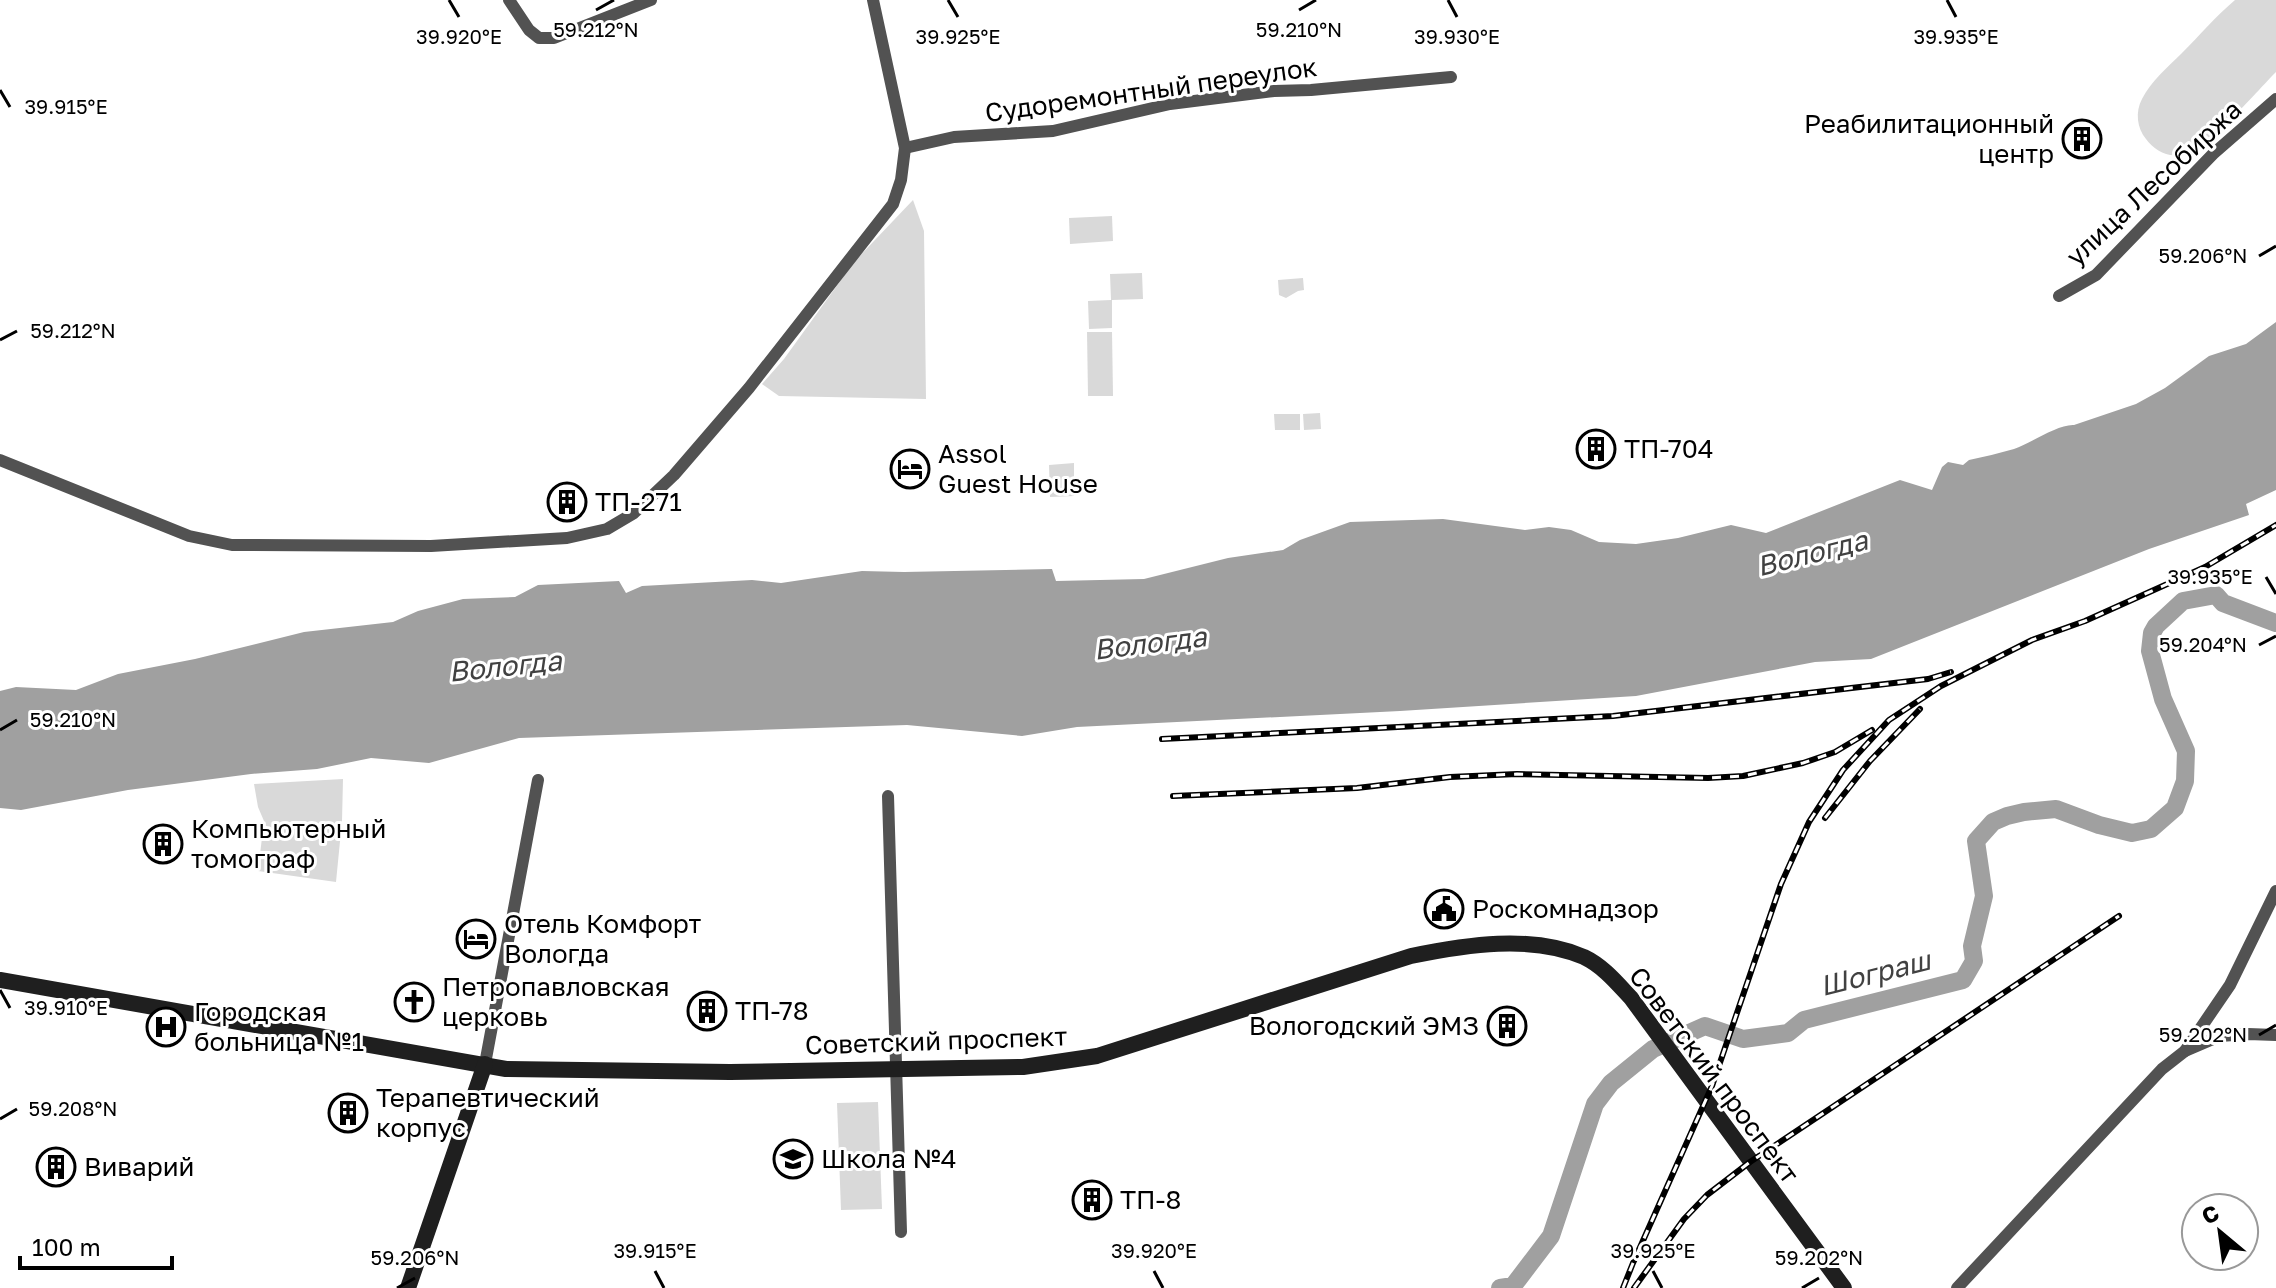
<svg xmlns="http://www.w3.org/2000/svg" width="2276" height="1288" font-family="'Golos Text',sans-serif">
	<style>
		.green { fill: #d9d9d9 }
		.water { fill: #a0a0a0 }
		.lines { fill: none; stroke-linecap: round; stroke-linejoin: round }
		.river { stroke: #a0a0a0; stroke-width: 18 }
		.street { stroke: #525252; stroke-width: 12 }
		.secondary { stroke: #1f1f1f; stroke-width: 16 }
		.rail-casing { stroke: #000; stroke-width: 6 }
		.rail { stroke: #fff; stroke-width: 3; stroke-dasharray: 9; stroke-linecap: butt }
		.ticks { fill: none; stroke: #000; stroke-width: 3 }
		.labels { text-anchor: middle; stroke-width: 6; stroke-linejoin: round; paint-order: stroke }
		.street-label { font-size: 26px; fill: #000; stroke: #fff }
		.poi-label { font-size: 26px; fill: #000; stroke: #fff; text-anchor: start }
		.water-label { font-size: 28px; font-style: italic; fill: #414141; stroke: #fff }
		.ticks-label { font-size: 20px; text-anchor: middle; fill: #000; stroke: #fff; stroke-width: 6; stroke-linejoin: round; paint-order: stroke }
	</style>
	<rect width="100%" height="100%" fill="#fff"/>
	<g class="green">
		<path d="M2235 0H2276V72C2255 93 2207 151 2178 155 2166 157 2153 149 2146 139 2137 128 2135 112 2142 99 2151 81 2168 67 2182 53 2200 35 2216 16 2235 0Z"/>
		<path d="M913 200 924 231 926 399 779 396 762 384 784 359 854 262Z"/>
		<path d="M1112 216 1113 241 1070 244 1069 218Z"/>
		<path d="M1142 273 1143 299 1112 300V328L1089 329 1088 301 1111 300 1110 274Z"/>
		<path d="M1303 278 1304 290 1298 291 1286 298 1279 295 1278 280Z"/>
		<path d="M1087 332H1112L1113 396H1088Z"/>
		<path d="M1320 413 1321 429 1304 430 1303 414Z"/>
		<path d="M1274 414H1300V430H1275Z"/>
		<path d="M1074 463V496L1050 497 1049 465Z"/>
		<path d="M343 779 342 821 336 882 258 871 264 821 258 807 254 784Z"/>
		<path d="M878 1102 882 1209 841 1210 837 1103Z"/>
	</g>
	<g class="water">
		<path d="M2276 322V490L2246 504 2249 515 2149 549 1871 659 1815 662 1636 696 1400 711 1077 727 1022 736 907 725 519 738 429 763 371 758 317 769 251 774 128 790 21 810 0 808V691L16 687 76 690 118 674 195 659 304 632 393 622 418 611 463 599 515 597 538 585 619 581 626 593 642 586 752 580 781 583 862 571 904 572 1052 569 1056 581 1144 579 1228 558 1283 550 1300 540 1350 522 1443 519 1525 530 1549 527 1571 530 1599 542 1636 544 1678 538 1731 525 1766 533 1900 480 1932 490 1942 467 1948 462 1963 465 1969 460C1984 457 1999 453 2014 449 2031 443 2058 424 2074 425L2136 404 2165 388 2209 356 2246 344Z"/>
		<path d="M2223 604 2235 605 2276 618V629C2255 625 2238 618 2223 604Z"/>
	</g>
	<g class="lines">
		<path class="river" d="M1500 1288 1513 1286 1551 1236 1595 1104 1611 1083 1653 1049 1705 1026 1743 1039 1788 1033 1804 1020 1963 980 1974 961 1972 946 1984 896 1976 841 1993 822 2007 816 2024 812 2056 809 2099 825 2132 833 2151 829 2175 808 2185 781 2186 751 2163 699 2150 651 2152 633 2156 626 2183 601 2216 595 2223 603 2276 623"/>
		<g class="street">
			<path d="M509 0 529 30 539 38H554L651 0"/>
			<path d="M905 148 954 137 1053 131 1170 104 1274 91 1311 90 1451 77"/>
			<path d="M2059 296 2096 275 2213 154 2276 99"/>
			<path d="M0 460 189 536 232 545 431 546 567 538 607 529 634 513 674 475 749 388 893 204 901 180 905 148 873 0"/>
			<path d="M888 796 901 1232"/>
			<path d="M2185 1051 2220 1036 2248 1034 2276 1035"/>
			<path d="M485 1064 538 780"/>
			<path d="M1957 1288 2162 1069 2185 1051 2230 985 2276 891"/>
		</g>
		<g class="secondary">
			<path d="M0 980 506 1069 730 1072 1023 1067 1097 1056 1411 956C1465 945 1531 934 1584 957 1603 966 1617 983 1631 998L1844 1288"/>
			<path d="M408 1288 485 1064"/>
		</g>
		<g class="rail-casing">
			<g id="rail">
				<path d="M1162 739 1613 716 1928 679 1951 672"/>
				<path d="M1173 796 1357 788 1450 777 1517 774 1708 778 1743 776 1803 763 1835 752 1872 730"/>
				<path d="M1825 818 1870 761 1920 709"/>
				<path d="M1623 1288 1633 1263 1712 1086 1781 884 1809 822 1843 770 1889 720 1941 686 2032 640 2085 621 2205 567 2276 525"/>
				<path d="M1634 1288 1684 1219 1707 1195 1750 1162 2119 916"/>
			</g>
		</g>
		<use href="#rail" class="rail"/>
	</g>
	<path class="ticks" d="M449 0 459 17M948 0 958 17M1448 0 1457 17M1947 0 1956 17M596 10 614 0M1299 10 1316 0M0 90 10 107M2259 256 2276 246M0 340 17 331M2266 577 2276 594M2259 645 2276 636M0 730 17 720M0 990 10 1008M2259 1035 2276 1025M0 1119 17 1109M655 1271 664 1288M1154 1271 1163 1288M1653 1271 1662 1288M397 1288 415 1278M1802 1288 1819 1278"/>
	<defs>
		<g id="building-ring" transform="scale(2)"><circle r="9.5" fill="#fff" stroke="#000" stroke-width="1.5"/><path d="M-4-6H4V6H1V3H-1V6H-4ZM-2.5-4.3h1.7v1.8h-1.7ZM.8-4.3h1.7v1.8H.8ZM-2.5-1h1.7V.8h-1.7ZM.8-1h1.7V.8H.8Z" fill="#000"/></g>
		<g id="hotel-ring" transform="scale(2)"><circle r="9.5" fill="#fff" stroke="#000" stroke-width="1.5"/><path d="M-6-4.5h1.5V1H6V5H4.5V3h-9V5H-6ZM-4 0a1.8 1.8 0 1 1 3.6 0ZM.5 0V-2.5h3Q6-2.5 6 0Z" fill="#000"/></g>
		<g id="civic-ring" transform="scale(2)"><circle r="9.5" fill="#fff" stroke="#000" stroke-width="1.5"/><path d="M-.6-6.5H3V-4.5H.6V-3L4-1V1h2V6H-6V1h2V-1L-.6-3ZM-1.2 2.5V6h2.4V2.5Z" fill="#000"/></g>
		<g id="church-ring" transform="scale(2)"><circle r="9.5" fill="#fff" stroke="#000" stroke-width="1.5"/><path d="M-1.2-6h2.4v3.5h3.3v2.4h-3.3V6h-2.4V-.1h-3.3v-2.4h3.3Z" fill="#000"/></g>
		<g id="hospital-ring" transform="scale(2)"><circle r="9.5" fill="#fff" stroke="#000" stroke-width="1.5"/><path d="M-5-5h3v3.5h4V-5h3V5h-3V1.5h-4V5h-3Z" fill="#000"/></g>
		<g id="school-ring" transform="scale(2)"><circle r="9.5" fill="#fff" stroke="#000" stroke-width="1.5"/><path d="M0-5L7-2L0 1L-7-2ZM-4 1L0 2.5L4 1V4Q0 6-4 4Z" fill="#000"/></g>
	</defs>
	<g fill-rule="evenodd">
		<use href="#building-ring" x="2082" y="139"/>
		<use href="#building-ring" x="1596" y="449"/>
		<use href="#hotel-ring" x="910" y="469"/>
		<use href="#building-ring" x="567" y="502"/>
		<use href="#building-ring" x="163" y="844"/>
		<use href="#civic-ring" x="1444" y="909"/>
		<use href="#hotel-ring" x="476" y="939"/>
		<use href="#church-ring" x="414" y="1002"/>
		<use href="#building-ring" x="707" y="1011"/>
		<use href="#building-ring" x="1507" y="1026"/>
		<use href="#hospital-ring" x="166" y="1027"/>
		<use href="#building-ring" x="348" y="1113"/>
		<use href="#school-ring" x="793" y="1159"/>
		<use href="#building-ring" x="56" y="1167"/>
		<use href="#building-ring" x="1092" y="1200"/>
	</g>
	<g class="labels">
		<g class="street-label">
			<text transform="translate(1151 90) rotate(-8)" y="9">Судоремонтный переулок</text>
			<text transform="translate(2154 183) rotate(-43)" y="9">улица Лесобиржа</text>
			<text transform="translate(936 1041) rotate(-2)" y="9">Советский проспект</text>
			<text transform="translate(1714 1075) rotate(53)" y="9">Советский проспект</text>
		</g>
		<g class="poi-label">
			<text x="2054" y="133" text-anchor="end">Реабилитационный<tspan x="2054" dy="30">центр</tspan></text>
			<text x="1624" y="458">ТП-704</text>
			<text x="938" y="463">Assol<tspan x="938" dy="30">Guest House</tspan></text>
			<text x="595" y="511">ТП-271</text>
			<text x="191" y="838">Компьютерный<tspan x="191" dy="30">томограф</tspan></text>
			<text x="1472" y="918">Роскомнадзор</text>
			<text x="504" y="933">Отель Комфорт<tspan x="504" dy="30">Вологда</tspan></text>
			<text x="442" y="996">Петропавловская<tspan x="442" dy="30">церковь</tspan></text>
			<text x="735" y="1020">ТП-78</text>
			<text x="194" y="1021">Городская<tspan x="194" dy="30">больница №1</tspan></text>
			<text x="1479" y="1035" text-anchor="end">Вологодский ЭМЗ</text>
			<text x="376" y="1107">Терапевтический<tspan x="376" dy="30">корпус</tspan></text>
			<text x="821" y="1168">Школа №4</text>
			<text x="84" y="1176">Виварий</text>
			<text x="1120" y="1209">ТП-8</text>
		</g>
		<g class="water-label">
			<text transform="translate(1812 553) rotate(-14)" y="10">Вологда</text>
			<text transform="translate(1150 643) rotate(-7)" y="10">Вологда</text>
			<text transform="translate(505 666) rotate(-6)" y="10">Вологда</text>
			<text transform="translate(1875 973) rotate(-14)" y="10">Шограш</text>
		</g>
	</g>
	<g class="ticks-label">
		<text x="1299" y="37">59.210°N</text>
		<text x="596" y="37">59.212°N</text>
		<text x="459" y="44">39.920°E</text>
		<text x="958" y="44">39.925°E</text>
		<text x="1457" y="44">39.930°E</text>
		<text x="1956" y="44">39.935°E</text>
		<text x="66" y="114">39.915°E</text>
		<text x="2203" y="263">59.206°N</text>
		<text x="73" y="338">59.212°N</text>
		<text x="2210" y="584">39.935°E</text>
		<text x="2203" y="652">59.204°N</text>
		<text x="73" y="727">59.210°N</text>
		<text x="66" y="1015">39.910°E</text>
		<text x="2203" y="1042">59.202°N</text>
		<text x="73" y="1116">59.208°N</text>
		<text x="655" y="1258">39.915°E</text>
		<text x="1154" y="1258">39.920°E</text>
		<text x="1653" y="1258">39.925°E</text>
		<text x="415" y="1265">59.206°N</text>
		<text x="1819" y="1265">59.202°N</text>
	</g>
	<g transform="translate(2220 1232) rotate(331)"><circle r="38" fill="#ffffff" stroke="#999999" stroke-width="2"/>
	<path d="M0-6L14 30L0 20L-14 30Z" fill="#000000"/>
	<text y="-12" font-size="22" font-weight="bold" text-anchor="middle" fill="#000000">С</text>
	</g>
	<path d="M20 1256v12h152v-12" fill="none" stroke="#000000" stroke-width="4"/>
	<text x="32" y="1256" font-size="24" fill="#000000" stroke="#ffffff" stroke-width="6" paint-order="stroke">100 m</text>
</svg>
